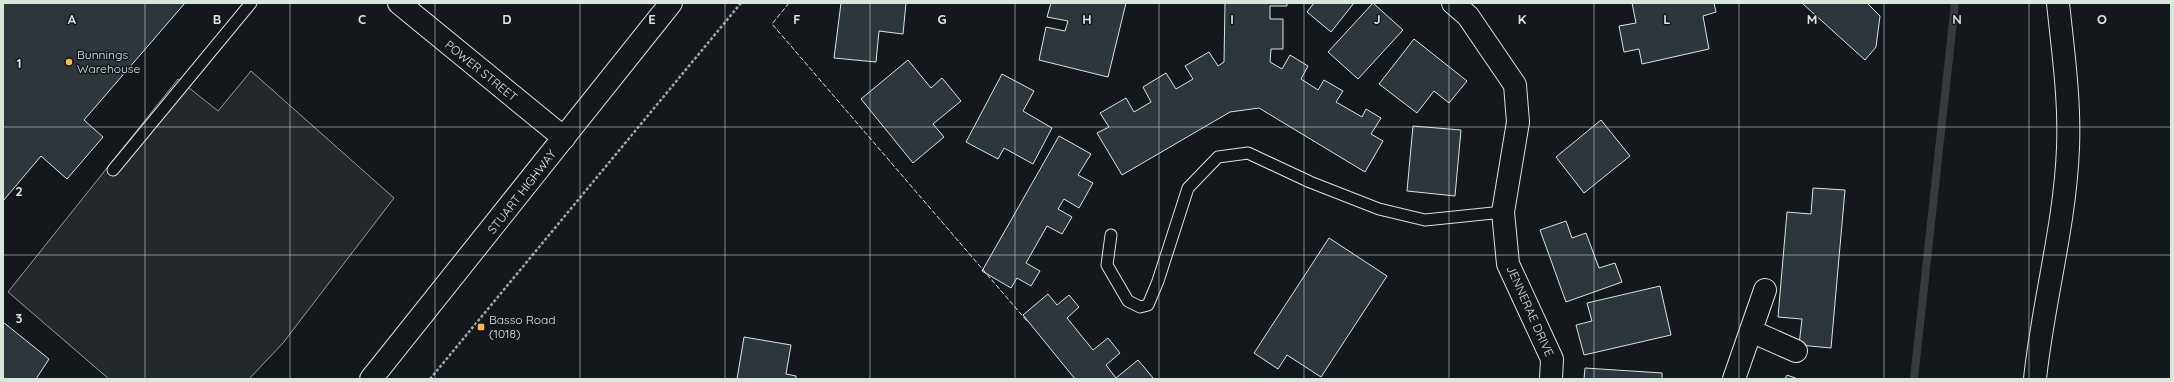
<svg xmlns="http://www.w3.org/2000/svg" width="2174" height="382" font-family="Quicksand,sans-serif">
	<style>
		.parking { fill: #24282b; stroke: #939e99 }
		.lines { fill: none; stroke-linecap: round; stroke-linejoin: round }
		.stream { stroke: #363b3e; stroke-width: 8 }
		.building { fill: #2c363c; stroke: #d8e6dc }
		.service-casing { stroke: #d8e6dc; stroke-width: 13 }
		.minor-casing { stroke: #d8e6dc; stroke-width: 24 }
		.trunk-casing { stroke: #d8e6dc; stroke-width: 24 }
		.path { stroke: #9da8a2; stroke-width: 2.5; stroke-dasharray: 3 2; stroke-linecap: butt }
		.service { stroke: #14181c; stroke-width: 11 }
		.minor { stroke: #14181c; stroke-width: 22 }
		.trunk { stroke: #14181c; stroke-width: 22 }
		.fence { stroke: #d8e6dc; stroke-width: 1; stroke-dasharray: 5 2; stroke-linecap: butt }
		.grid { fill: none; stroke: #d8e6dc; stroke-width: 1; stroke-opacity: 0.55 }
		.poi-dot { fill: #ffb74d; stroke: #14181c; stroke-width: 1.5 }
		.labels { text-anchor: middle; stroke-width: 3; stroke-linejoin: round; paint-order: stroke }
		.poi-label { font-size: 12px; fill: #d8e6dc; stroke: #14181c; text-anchor: start }
		.street-label { font-size: 12px; fill: #d8e6dc; stroke: #14181c }
		.grid-label { font-size: 13px; text-anchor: middle; font-weight: bold; fill: #d8e6dc; stroke: #14181c; stroke-width: 3; stroke-linejoin: round; paint-order: stroke }
	</style>
	<rect width="100%" height="100%" fill="#14181c"/>
	<path class="parking" d="M251 71 394 198 283 343 249 379H109L8 292 178 79 218 111Z"/>
	<g class="lines">
		<path class="stream" d="M1914 379 1955 3"/>
	</g>
	<g class="building">
		<path d="M3 3H185L84 120 103 137 67 179 41 156 3 201Z"/>
		<path d="M841 3H906L903 34 879 31 876 62 834 58Z"/>
		<path d="M1051 3H1126L1108 77 1039 60 1046 27 1065 31 1068 21 1047 17Z"/>
		<path d="M1225 3H1287V6H1270V19H1283V49H1271L1270 62 1282 69 1290 55 1308 66 1301 79 1318 90 1324 80 1343 91 1336 102 1362 117 1366 109 1381 118 1371 134 1383 141 1365 172 1259 108 1230 112 1122 175 1097 133 1109 127 1100 113 1126 98 1134 112 1151 102 1143 87 1166 73 1176 89 1193 79 1185 66 1209 52 1218 66 1224 62Z"/>
		<path d="M1314 3H1354L1331 32 1307 12Z"/>
		<path d="M1373 3 1403 30 1358 79 1328 52Z"/>
		<path d="M1632 3H1714L1716 12 1703 16 1709 49 1642 64 1639 49 1624 52 1619 26 1636 23Z"/>
		<path d="M1802 3H1867L1880 16 1876 47 1865 60Z"/>
		<path d="M1414 39 1467 81 1449 103 1434 91 1417 113 1379 84Z"/>
		<path d="M908 60 931 88 942 78 961 101 933 124 944 137 913 163 861 99Z"/>
		<path d="M1002 74 1034 91 1023 111 1052 128 1033 164 1004 148 998 159 966 142Z"/>
		<path d="M1601 120 1630 156 1584 193 1556 157Z"/>
		<path d="M1413 126 1461 130 1455 196 1407 191Z"/>
		<path d="M1059 136 1091 154 1078 175 1093 183 1079 208 1064 199 1058 209 1072 217 1062 234 1047 226 1026 263 1040 271 1031 286 1017 278 1011 288 982 271Z"/>
		<path d="M1813 188 1845 190 1831 348 1799 345 1802 319 1778 317 1787 212 1811 214Z"/>
		<path d="M1566 221 1572 238 1586 233 1599 268 1615 263 1622 282 1566 302 1540 230Z"/>
		<path d="M1329 238 1387 276 1321 377 1287 355 1278 369 1254 353Z"/>
		<path d="M1660 286 1671 335 1584 355 1576 325 1592 321 1587 303Z"/>
		<path d="M1048 294 1057 305 1069 295 1079 307 1067 318 1093 350 1108 338 1120 353 1106 365 1116 378 1138 360 1154 379H1075L1023 315Z"/>
		<path d="M3 322 49 359 36 379H3Z"/>
		<path d="M744 337 791 345 786 374 796 376V379H737Z"/>
		<path d="M1585 368 1662 373V379H1584Z"/>
		<path d="M1787 375 1798 379H1785Z"/>
	</g>
	<g class="lines">
		<g class="service-casing">
			<g id="service">
				<path d="M113 170 251 3"/>
				<path d="M1111 235 1107 265 1128 301 1140 307 1148 305 1158 281 1188 188 1218 157 1248 153 1310 182 1379 209 1425 220 1503 212"/>
			</g>
		</g>
		<g class="minor-casing">
			<g id="minor">
				<path d="M399 3 564 138"/>
				<path d="M1453 3 1468 16 1515 85 1518 122 1503 212 1508 264 1552 359 1551 379"/>
				<path d="M1751 331 1796 351"/>
				<path d="M1734 379 1765 290"/>
				<path d="M2035 379C2043 302 2065 226 2068 148 2070 100 2063 51 2058 3"/>
			</g>
		</g>
		<g class="trunk-casing">
			<path id="trunk" d="M371 379 671 3"/>
		</g>
		<path class="path" d="M430 379 741 3"/>
		<use href="#service" class="service"/>
		<use href="#minor" class="minor"/>
		<use href="#trunk" class="trunk"/>
		<path class="fence" d="M789 3 772 24 1027 321"/>
	</g>
	<path class="grid" d="M145 3V379M290 3V379M435 3V379M580 3V379M725 3V379M870 3V379M1015 3V379M1159 3V379M1304 3V379M1449 3V379M1594 3V379M1739 3V379M1884 3V379M2029 3V379M3 127H2171M3 255H2171"/>
	<g class="poi-dot">
		<circle cx="69" cy="62" r="4"/>
		<rect x="477" y="323" width="8" height="8" rx="2"/>
	</g>
	<g class="labels">
		<g class="poi-label">
			<text x="77" y="59">Bunnings<tspan x="77" dy="14">Warehouse</tspan></text>
			<text x="489" y="324">Basso Road<tspan x="489" dy="14">(1018)</tspan></text>
		</g>
		<g class="street-label">
			<text transform="translate(481 71) rotate(39)" y="4">POWER STREET</text>
			<text transform="translate(522 192) rotate(-52)" y="4">STUART HIGHWAY</text>
			<text transform="translate(1530 311) rotate(66)" y="4">JENNERAE DRIVE</text>
		</g>
	</g>
	<g class="grid-label">
		<text x="72" y="24">A</text>
		<text x="217" y="24">B</text>
		<text x="362" y="24">C</text>
		<text x="507" y="24">D</text>
		<text x="652" y="24">E</text>
		<text x="797" y="24">F</text>
		<text x="942" y="24">G</text>
		<text x="1087" y="24">H</text>
		<text x="1232" y="24">I</text>
		<text x="1377" y="24">J</text>
		<text x="1522" y="24">K</text>
		<text x="1667" y="24">L</text>
		<text x="1812" y="24">M</text>
		<text x="1957" y="24">N</text>
		<text x="2102" y="24">O</text>
		<text x="19" y="68">1</text>
		<text x="19" y="196">2</text>
		<text x="19" y="323">3</text>
	</g>
	<rect width="2174" height="382" fill="none" stroke="#d8e6dc" stroke-width="8"/>
</svg>
